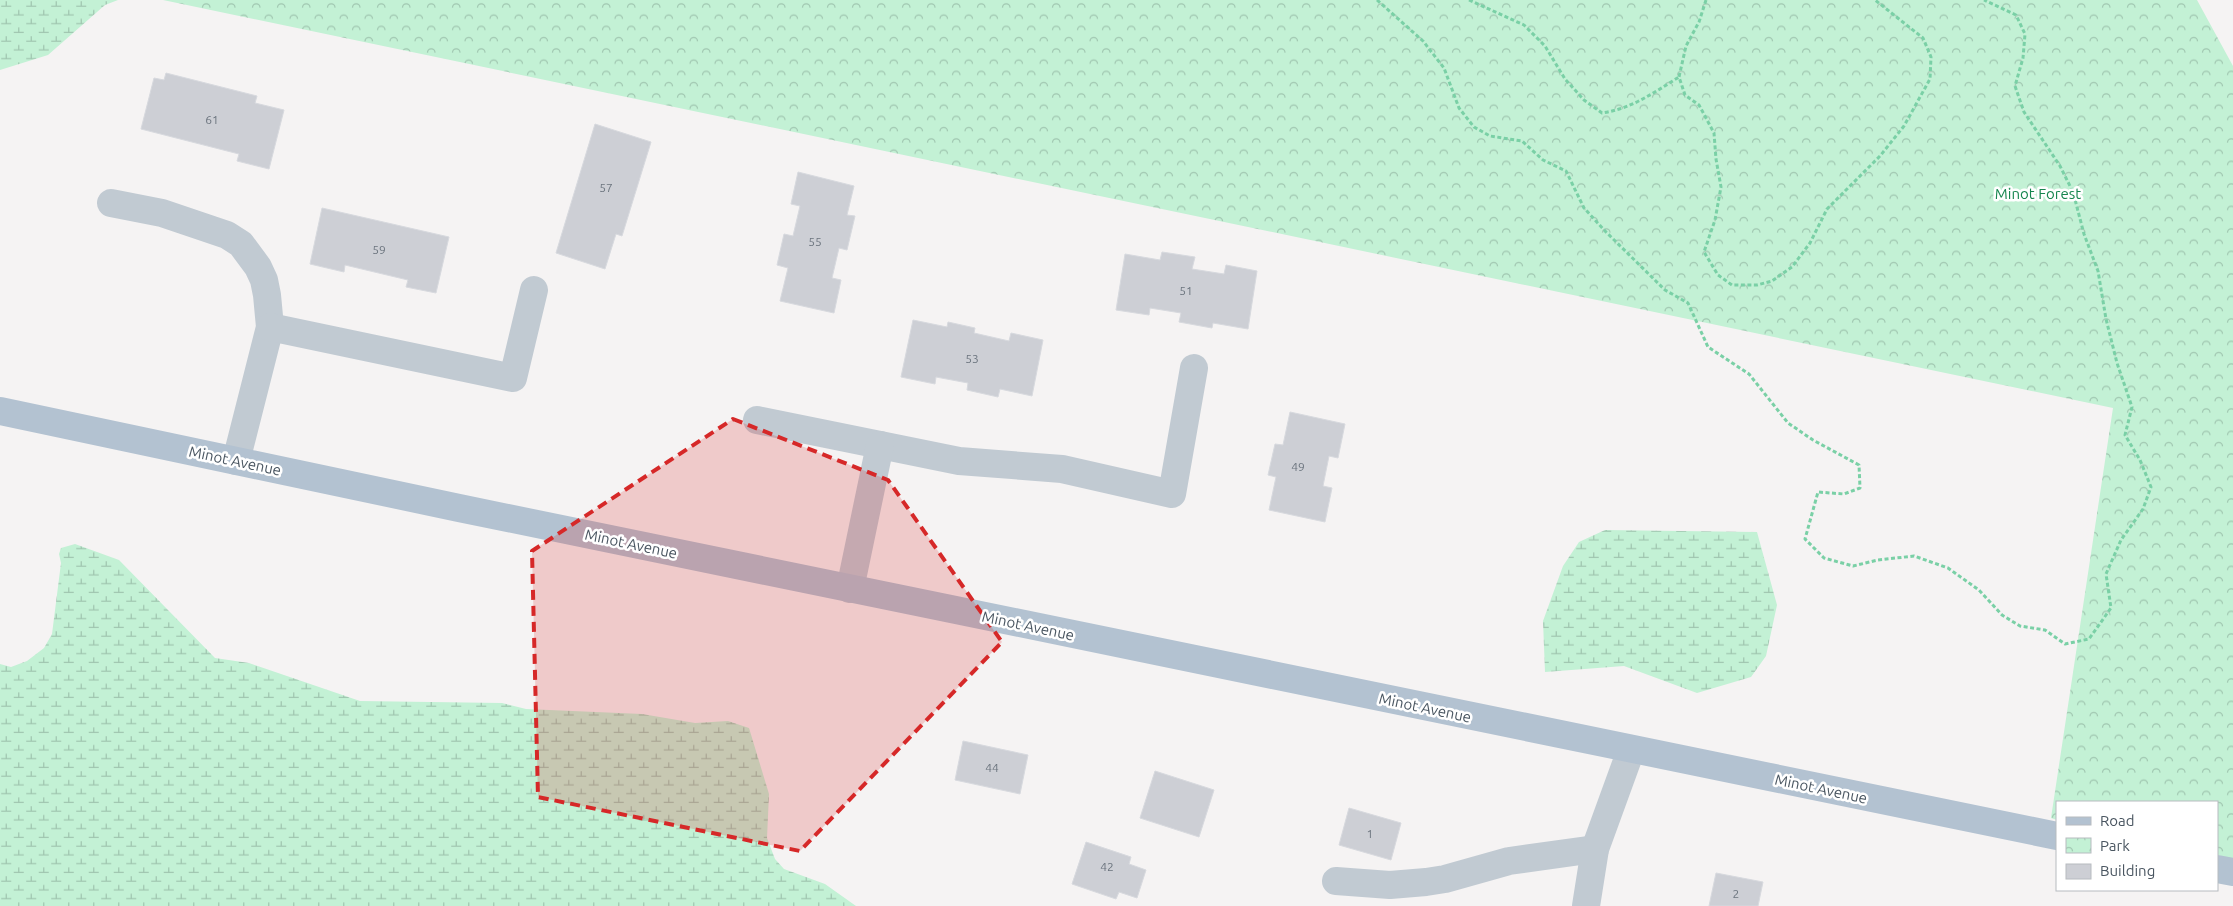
<svg xmlns="http://www.w3.org/2000/svg" width="2233" height="906" font-family="Ubuntu,sans-serif">
	<style>
		.wetland { fill: url(#wetland-marsh) }
		.park { fill: url(#park-crowns) }
		.building { fill: #cdcfd5; stroke: #d7d9de }
		.lines { fill: none; stroke-linecap: round; stroke-linejoin: round }
		.path { stroke: #7ad0a6; stroke-width: 3; stroke-dasharray: 4 2.5; stroke-linecap: butt }
		.minor { stroke: #c1cad2; stroke-width: 28 }
		.major { stroke: #b3c2d1; stroke-width: 28 }
		.marked { fill: #d62828; fill-opacity: 0.2; stroke: #d62828; stroke-width: 4; stroke-dasharray: 10 6; stroke-linejoin: round }
		.labels { text-anchor: middle; stroke-width: 5; stroke-linejoin: round; paint-order: stroke }
		.number-label { font-size: 12px; fill: #6b747e }
		.park-label { font-size: 15px; fill: #17864f; stroke: #fff }
		.street-label { font-size: 15px; fill: #4a5661; stroke: #fff }
	</style>
	<defs>
		<pattern id="wetland-marsh" width="20" height="14" patternUnits="userSpaceOnUse" patternTransform="scale(1.25)"><rect width="20" height="14" fill="#c3f1d5"/><path d="M1 5h8M5 5V1M11 12h8M15 12V8" fill="none" stroke="#a0c6b0"/></pattern>
		<pattern id="park-crowns" width="20" height="18" patternUnits="userSpaceOnUse" patternTransform="scale(1.25)"><rect width="20" height="18" fill="#c3f1d5"/><path d="M2 6a3 3 0 1 1 6 0M12 15a3 3 0 1 1 6 0" fill="none" stroke="#a0c6b0"/></pattern>
	</defs>
	<rect width="100%" height="100%" fill="#f5f3f3"/>
	<g class="wetland">
		<path d="M0 0H118L105 5 48 55 0 70Z"/>
		<path d="M1605 530 1757 532 1777 605 1766 656 1751 677 1697 693 1624 666 1545 672 1543 621 1563 566 1579 542Z"/>
		<path d="M75 544 119 560 215 658 249 663 360 701 502 703 526 709 642 714 695 723 728 721 749 728 769 794 767 838 775 859 784 869 825 884 856 906H0V664L11 667 27 661 44 648 52 634 61 563 59 554 61 548Z"/>
	</g>
	<path class="park" d="M163 0H2197L2233 66V859L2217 855V802H2057V820L2051 818 2113 408Z"/>
	<g class="building">
		<path d="M166 73 257 96 255 103 284 110 269 169 237 161 239 154 141 129 154 78 164 80Z"/>
		<path d="M595 124 651 142 622 236 616 234 605 269 556 253Z"/>
		<path d="M798 172 854 186 847 215 855 216 847 250 839 248 832 278 841 280 834 313 780 301 788 268 777 265 784 234 793 236 800 206 791 204Z"/>
		<path d="M322 208 449 237 436 293 406 287 408 280 345 265 344 272 310 264Z"/>
		<path d="M1162 252 1195 257 1192 269 1224 274 1226 265 1257 271 1248 329 1213 323 1212 328 1179 322 1181 313 1150 308 1149 315 1116 310 1125 254 1160 260Z"/>
		<path d="M913 320 947 327 948 322 975 328 974 333 1009 341 1011 333 1043 340 1032 396 1000 389 998 397 967 390 968 383 936 377 935 384 901 377Z"/>
		<path d="M1290 412 1345 424 1338 458 1329 456 1323 486 1332 488 1325 522 1269 510 1276 477 1268 475 1275 444 1283 445Z"/>
		<path d="M963 741 1028 755 1020 794 955 780Z"/>
		<path d="M1155 771 1214 790 1199 837 1140 818Z"/>
		<path d="M1349 808 1401 823 1391 860 1339 845Z"/>
		<path d="M1086 842 1131 857 1129 864 1146 870 1137 898 1119 892 1116 899 1072 884Z"/>
		<path d="M1716 873 1763 882 1758 906H1709Z"/>
	</g>
	<g class="lines">
		<g class="path">
			<path d="M1377 0 1423 41 1444 68 1459 108 1474 127 1490 136 1522 141 1543 160 1566 171 1584 208 1606 232 1665 290 1688 303 1708 347 1749 374 1788 423 1813 440 1859 465 1860 488 1844 494 1818 492 1805 539 1824 558 1853 566 1878 560 1914 556 1948 568 1979 590 2002 615 2020 626 2045 630 2065 644 2089 639 2111 608 2106 574 2121 540 2143 509 2151 487 2140 460 2125 435 2132 407 2117 363 2106 319 2098 271 2084 234 2073 192 2060 166 2024 112 2015 86 2023 58 2025 34 2016 15 1984 0"/>
			<path d="M1469 0 1524 25 1545 46 1565 79 1584 100 1602 113C1631 109 1655 92 1679 77"/>
			<path d="M1706 0 1699 22 1686 46 1679 77 1685 95 1699 105 1714 133 1716 159 1721 187 1715 220 1704 252 1718 275 1732 285H1757L1772 281 1792 267 1810 243 1827 209 1880 156 1904 126 1930 79 1931 57 1923 38 1875 0"/>
		</g>
		<g class="minor">
			<path d="M111 203 162 213 227 235 241 244 258 267 264 280 267 295 270 327 236 461"/>
			<path d="M270 327 513 378 534 290"/>
			<path d="M757 420 959 461 1062 469 1172 494 1194 368"/>
			<path d="M850 589 880 445"/>
			<path d="M1336 881 1390 885 1426 882 1445 879 1509 861 1595 849"/>
			<path d="M1586 906 1595 849 1631 750"/>
		</g>
		<g class="major">
			<path d="M0 411 459 508 2057 836"/>
			<path d="M2217 869 2233 872"/>
		</g>
	</g>
	<path class="marked" d="M733 419 888 480 1002 642 800 851 538 797 532 551Z"/>
	<g class="labels">
		<g class="number-label">
			<text x="212" y="124">61</text>
			<text x="606" y="192">57</text>
			<text x="815" y="246">55</text>
			<text x="379" y="254">59</text>
			<text x="1186" y="295">51</text>
			<text x="972" y="363">53</text>
			<text x="1298" y="471">49</text>
			<text x="992" y="772">44</text>
			<text x="1370" y="838">1</text>
			<text x="1107" y="871">42</text>
			<text x="1736" y="898">2</text>
		</g>
		<g class="park-label">
			<text x="2038" y="199">Minot Forest</text>
		</g>
		<g class="street-label">
			<text transform="translate(235 461) rotate(12)" y="5">Minot Avenue</text>
			<text transform="translate(631 544) rotate(12)" y="5">Minot Avenue</text>
			<text transform="translate(1028 626) rotate(12)" y="5">Minot Avenue</text>
			<text transform="translate(1425 708) rotate(12)" y="5">Minot Avenue</text>
			<text transform="translate(1821 789) rotate(12)" y="5">Minot Avenue</text>
		</g>
	</g>
	<rect x="2056" y="801" width="162" height="90" fill="#ffffff" stroke="#b7bbc0"/>
	<rect x="2066" y="817" width="25" height="8" fill="#b3c2d1" stroke="#b7bbc0"/>
	<text x="2100" y="826" font-size="15" fill="#4a5661">Road</text>
	<rect x="2066" y="838" width="25" height="15" fill="url(#park-crowns)" stroke="#b7bbc0"/>
	<text x="2100" y="851" font-size="15" fill="#4a5661">Park</text>
	<rect x="2066" y="864" width="25" height="15" fill="#cdcfd5" stroke="#b7bbc0"/>
	<text x="2100" y="876" font-size="15" fill="#4a5661">Building</text>
</svg>
